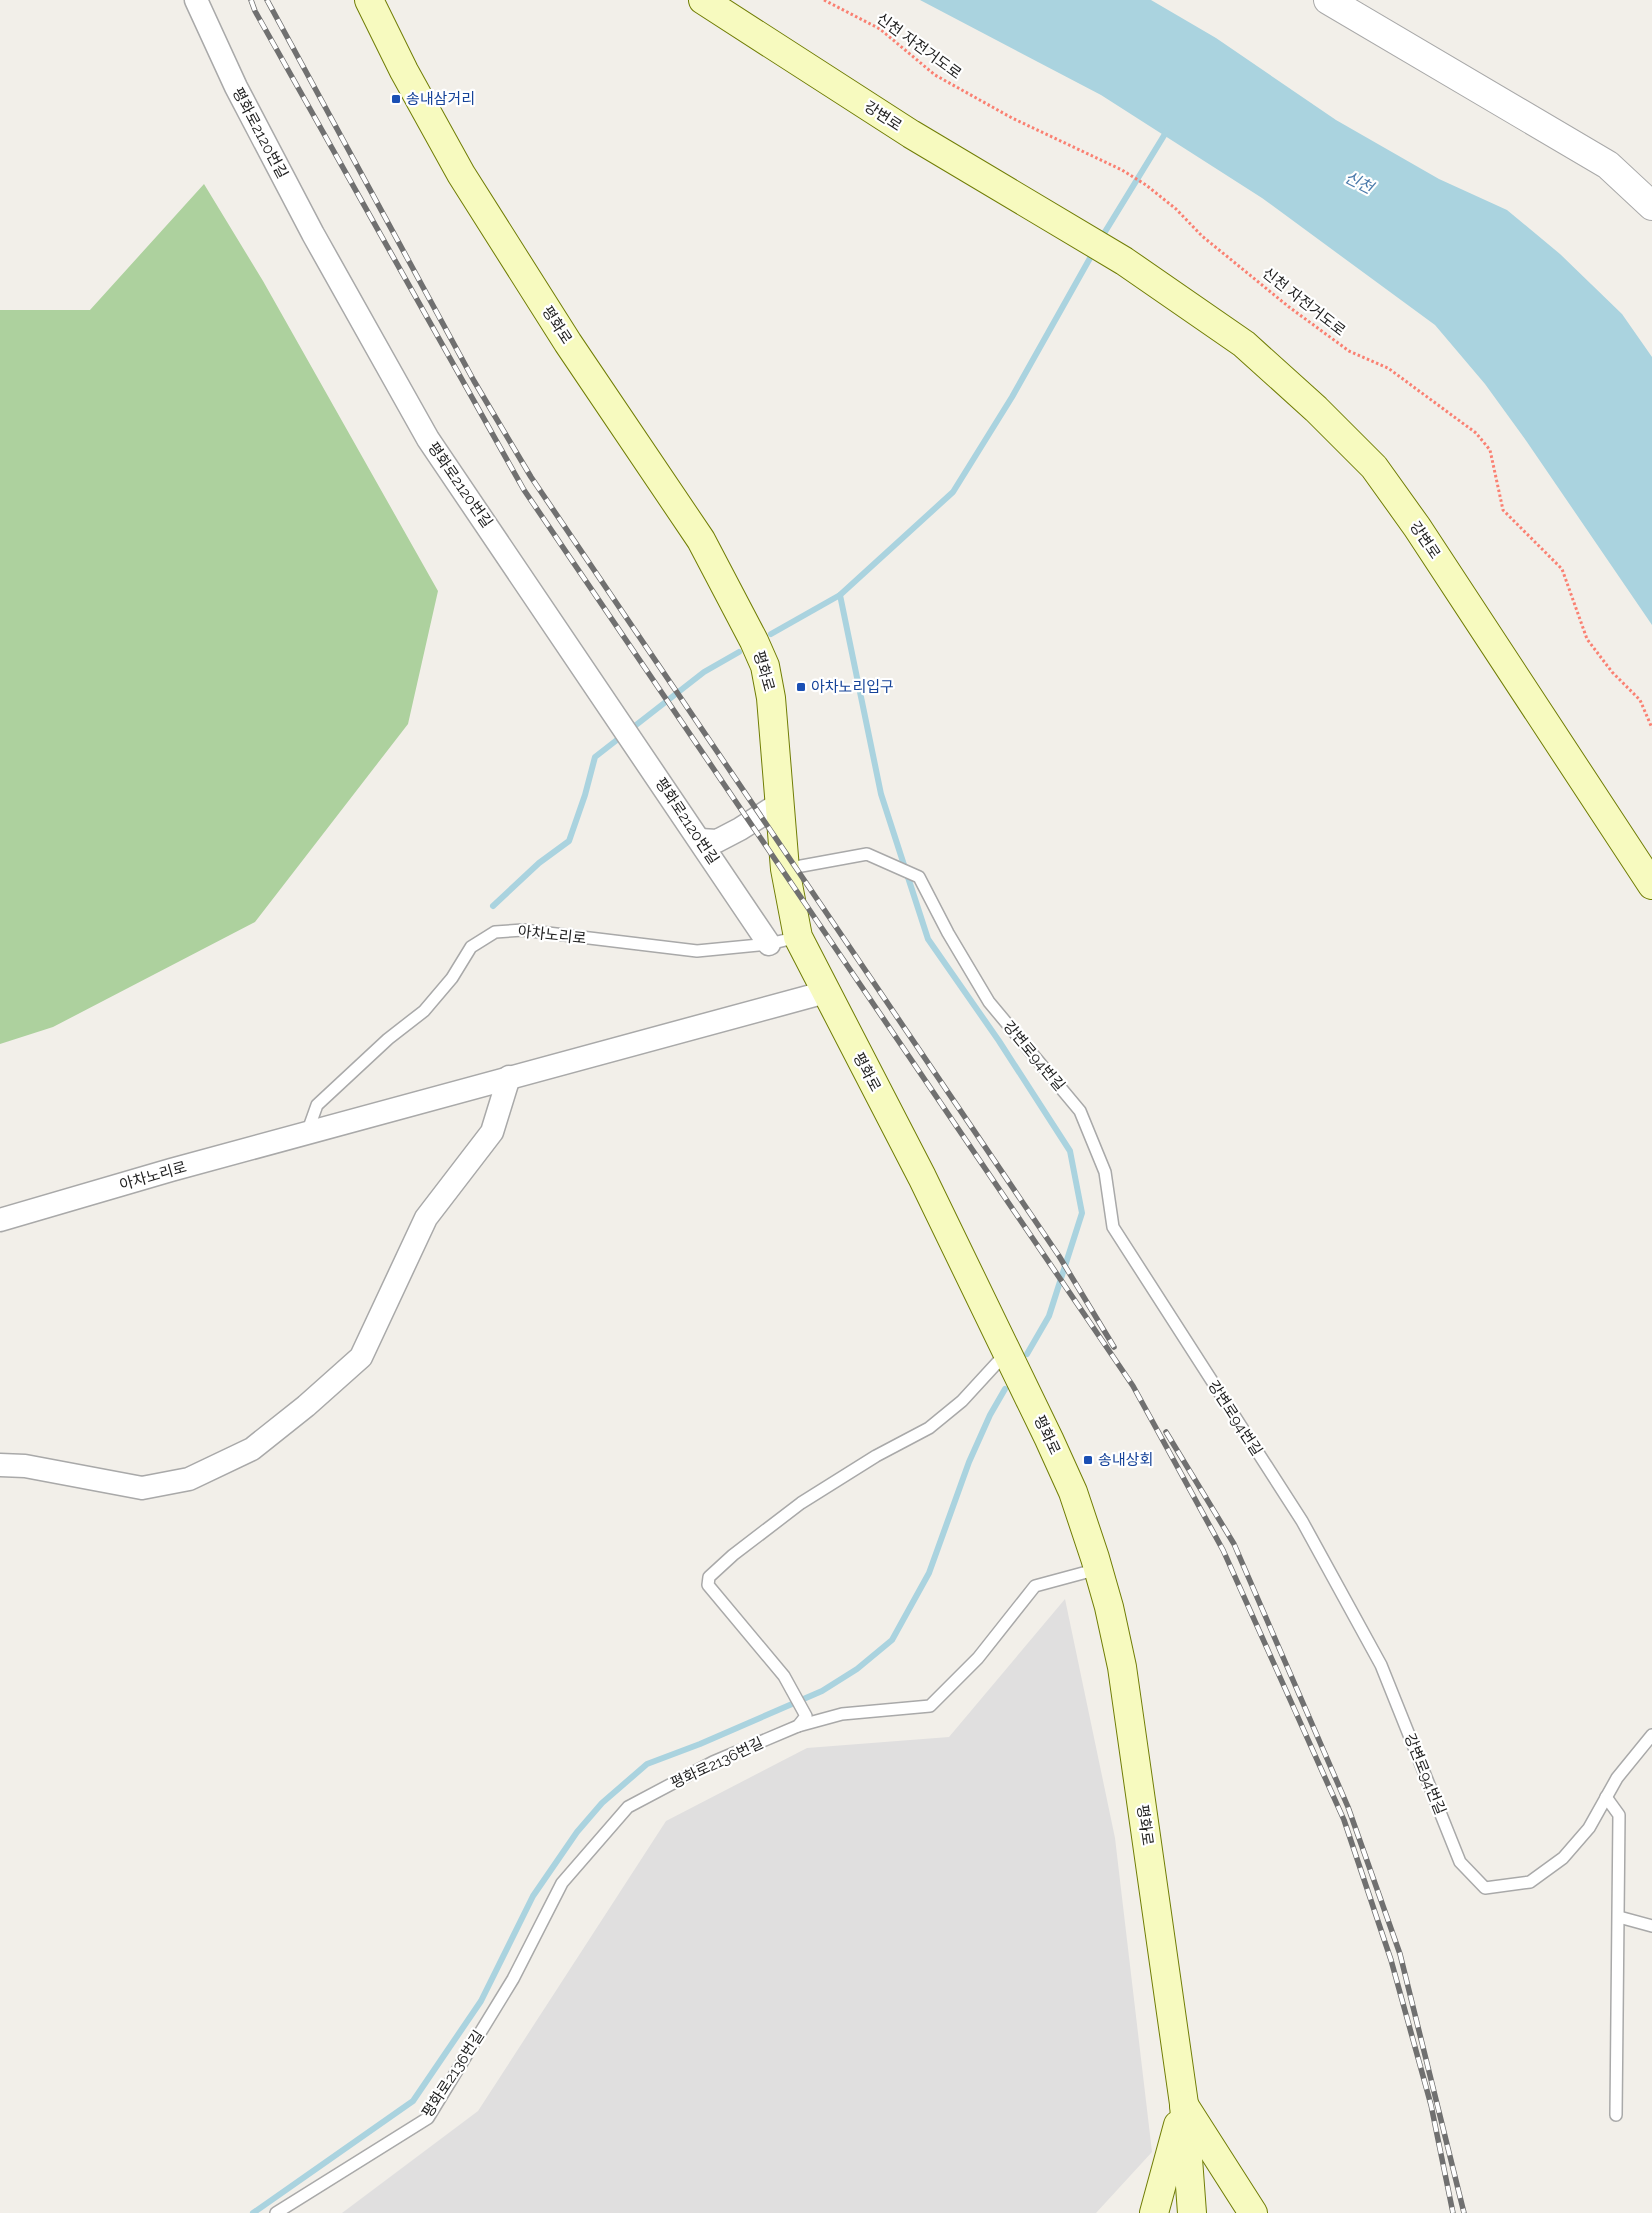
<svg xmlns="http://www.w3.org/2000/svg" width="1652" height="2213" font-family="Raleway,'Noto Sans KR',sans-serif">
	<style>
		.residential { fill: #e0dfdf }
		.forest { fill: #add19e }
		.water { fill: #aad3df }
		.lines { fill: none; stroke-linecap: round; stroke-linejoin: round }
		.stream { stroke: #aad3df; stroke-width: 6 }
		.service-casing { stroke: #a9a9a9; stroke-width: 14 }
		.minor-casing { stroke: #a9a9a9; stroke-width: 25 }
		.tertiary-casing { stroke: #a9a9a9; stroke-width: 30 }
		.secondary-casing { stroke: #707d05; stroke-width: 30 }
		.path { stroke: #fa8072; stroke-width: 3; stroke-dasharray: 2.5 2.5; stroke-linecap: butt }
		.service { stroke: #fff; stroke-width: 11 }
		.minor { stroke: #fff; stroke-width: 22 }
		.tertiary { stroke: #fff; stroke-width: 28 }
		.secondary { stroke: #f7fabf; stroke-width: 28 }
		.rail-casing { stroke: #707070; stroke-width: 5.5 }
		.rail { stroke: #fff; stroke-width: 4; stroke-dasharray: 11; stroke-linecap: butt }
		.transit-dot { fill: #1a4fb4; stroke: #fff; stroke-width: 2 }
		.labels { text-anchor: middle; stroke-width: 4.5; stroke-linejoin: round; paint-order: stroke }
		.street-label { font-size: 15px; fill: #222; stroke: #fff }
		.transit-label { font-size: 15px; fill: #164399; stroke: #fff; text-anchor: start }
		.water-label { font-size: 16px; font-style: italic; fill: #4a7aab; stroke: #fff }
	</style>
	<rect width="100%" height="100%" fill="#f2efe9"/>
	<path class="residential" d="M1065 1599 1115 1838 1152 2152 1096 2213H342L478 2111 666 1821 807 1748 949 1737Z"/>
	<path class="forest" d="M204 184 263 281 438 591 408 724 255 922 53 1027 0 1044V310H90Z"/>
	<path class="water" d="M920 0H1151L1216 38 1336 120 1439 179 1507 210 1560 254 1622 314 1652 357V625L1527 442 1485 384 1435 325 1262 198 1101 95Z"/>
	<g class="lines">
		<g class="stream">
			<path d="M1100 240 1168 129"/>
			<path d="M771 634 840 595"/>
			<path d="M493 906 539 863 569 841 585 795 595 757 704 672 739 652"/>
			<path d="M1027 1354 1049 1316 1082 1213 1070 1151 999 1041 928 939 881 794 840 595 953 492 1012 397 1094 251"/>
			<path d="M253 2213 413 2101 481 2001 533 1896 577 1832 602 1803 647 1764 700 1744 822 1691 857 1669 892 1640 929 1573 969 1462 990 1415 1005 1389"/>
		</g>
		<g class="service-casing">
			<g id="service">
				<path d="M785 869 867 854 919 877 948 933 989 1002 1080 1111 1105 1172 1113 1227 1302 1521 1381 1665 1460 1862 1485 1888 1530 1882 1563 1858 1589 1828 1617 1778 1652 1735"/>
				<path d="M307 1133 317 1105 388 1039 424 1011 452 978 471 947 495 932 523 930 697 951 769 944 798 937"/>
				<path d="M798 1726 842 1714 930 1706 978 1658 1035 1586 1098 1569"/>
				<path d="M1606 1797 1619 1815 1616 2115"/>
				<path d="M1619 1917 1652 1926"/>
				<path d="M276 2213 428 2118 513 1979 562 1883 628 1807 713 1762 798 1726 806 1716 784 1676 708 1585 709 1577 733 1555 801 1503 876 1456 929 1428 962 1401 1007 1352"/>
			</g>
		</g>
		<g class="minor-casing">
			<g id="minor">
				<path d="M196 0 236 87 313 234 428 439 769 944"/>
				<path d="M700 840 717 841 740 829 779 804"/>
				<path d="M0 1220 171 1170 826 992"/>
				<path d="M0 1465 25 1466 142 1488 189 1479 252 1449 306 1406 361 1357 426 1218 492 1132 509 1077"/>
			</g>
		</g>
		<g class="tertiary-casing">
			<path id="tertiary" d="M1328 0 1608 165 1652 206"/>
		</g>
		<g class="secondary-casing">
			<g id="secondary">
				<path d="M369 0 404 71 461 174 568 343 701 540 754 641 765 666 771 698 785 869 798 937 922 1177 1049 1439 1073 1492 1095 1558 1109 1607 1122 1667 1184 2104 1192 2213"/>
				<path d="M703 0 911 134 1124 261 1244 344 1316 409 1374 467 1417 527 1652 885"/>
				<path d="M1184 2105 1253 2213"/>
				<path d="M1154 2213 1178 2125"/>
			</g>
		</g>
		<path class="path" d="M824 0 880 29 935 75 1012 118 1122 170 1146 185 1176 209 1202 236 1289 307 1349 351 1388 368 1476 433 1490 450 1503 510 1562 569 1587 639 1612 672 1640 700 1652 728"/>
		<use href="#service" class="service"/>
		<use href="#minor" class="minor"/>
		<use href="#tertiary" class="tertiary"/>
		<use href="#secondary" class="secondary"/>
		<g class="rail-casing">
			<g id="rail">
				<path d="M251 0 255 11 524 490 1133 1386 1223 1550 1344 1820 1391 1960 1431 2105 1453 2213"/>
				<path d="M267 0 474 381 531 477 1059 1256 1114 1347"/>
				<path d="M1166 1432 1234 1544 1348 1807 1400 1954 1464 2213"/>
			</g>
		</g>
		<use href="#rail" class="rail"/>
	</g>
	<g class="transit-dot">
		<rect x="391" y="94" width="10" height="10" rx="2.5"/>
		<rect x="796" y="682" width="10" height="10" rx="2.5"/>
		<rect x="1083" y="1455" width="10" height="10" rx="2.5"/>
	</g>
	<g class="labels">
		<g class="street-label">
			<text transform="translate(919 46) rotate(36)" y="5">신천 자전거도로</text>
			<text transform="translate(883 116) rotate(33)" y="5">강변로</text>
			<text transform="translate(260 133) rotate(62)" y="5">평화로2120번길</text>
			<text transform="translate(1304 302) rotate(38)" y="5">신천 자전거도로</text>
			<text transform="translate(557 325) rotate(57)" y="5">평화로</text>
			<text transform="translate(460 485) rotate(55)" y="5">평화로2120번길</text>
			<text transform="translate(1425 540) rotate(56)" y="5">강변로</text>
			<text transform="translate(764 671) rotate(74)" y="5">평화로</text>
			<text transform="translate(687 821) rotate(56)" y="5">평화로2120번길</text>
			<text transform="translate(552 935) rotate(6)" y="5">아차노리로</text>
			<text transform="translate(1034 1056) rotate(50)" y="5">강변로94번길</text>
			<text transform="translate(867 1072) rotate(62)" y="5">평화로</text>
			<text transform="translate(153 1176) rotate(-16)" y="5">아차노리로</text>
			<text transform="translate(1235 1418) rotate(57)" y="5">강변로94번길</text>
			<text transform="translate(1047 1435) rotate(65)" y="5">평화로</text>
			<text transform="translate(717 1763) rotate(-25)" y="5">평화로2136번길</text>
			<text transform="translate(1425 1774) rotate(68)" y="5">강변로94번길</text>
			<text transform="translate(1145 1825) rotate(82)" y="5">평화로</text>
			<text transform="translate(453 2074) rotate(-57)" y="5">평화로2136번길</text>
		</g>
		<g class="transit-label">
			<text x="406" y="104">송내삼거리</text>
			<text x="811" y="692">아차노리입구</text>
			<text x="1098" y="1465">송내상회</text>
		</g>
		<g class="water-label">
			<text transform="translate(1359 182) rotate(27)" y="6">신천</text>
		</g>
	</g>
</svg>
